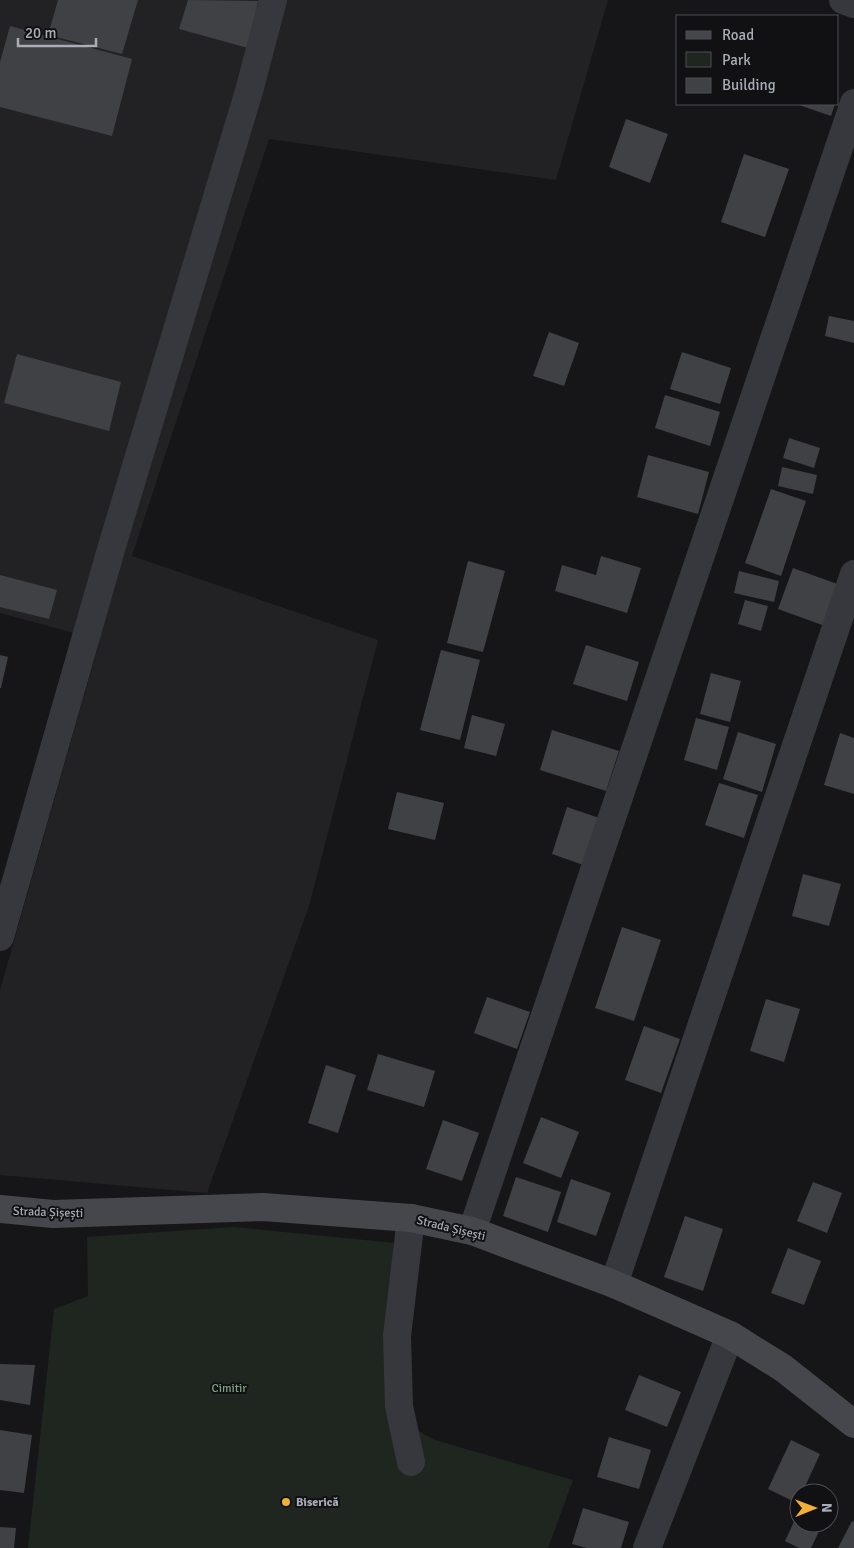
<svg xmlns="http://www.w3.org/2000/svg" width="854" height="1548" font-family="Signika,sans-serif">
	<style>
		.built { fill: #222225 }
		.green { fill: #1e261f }
		.building { fill: #404145 }
		.lines { fill: none; stroke-linecap: round; stroke-linejoin: round }
		.street { stroke: #37383d; stroke-width: 28 }
		.secondary { stroke: #45474d; stroke-width: 28 }
		.poi-dot { fill: #f2b134; stroke: #111113; stroke-width: 2 }
		.labels { text-anchor: middle; stroke-width: 4; stroke-linejoin: round; paint-order: stroke }
		.street-label { font-size: 12px; fill: #a8adb8; stroke: #111113 }
		.park-label { font-size: 12px; fill: #7fa381; stroke: #111113 }
		.poi-label { font-size: 12px; font-weight: bold; fill: #a8adb8; stroke: #111113; text-anchor: start }
	</style>
	<rect width="100%" height="100%" fill="#161618"/>
	<path class="built" d="M0 0H608L556 180 269 139 132 556 378 640 309 906 207 1193 0 1175V990L100 640 0 613Z"/>
	<path class="green" d="M234 1227 395 1243 393 1417 435 1440 573 1480 548 1548H28L54 1309 88 1296 87 1237Z"/>
	<g class="building">
		<path d="M58 0H138L122 54 48 35Z"/>
		<path d="M188 0 258 1 248 48 179 29Z"/>
		<path d="M10 26 132 59 112 136 0 107V62Z"/>
		<path d="M796 104H835L831 116Z"/>
		<path d="M626 119 668 134 650 183 609 167Z"/>
		<path d="M744 154 789 169 765 237 721 222Z"/>
		<path d="M829 316 854 321V343L825 336Z"/>
		<path d="M549 332 579 343 564 386 533 376Z"/>
		<path d="M682 352 731 368 720 404 670 389Z"/>
		<path d="M17 354 121 382 109 431 4 403Z"/>
		<path d="M665 395 720 412 710 446 655 428Z"/>
		<path d="M789 438 820 448 814 468 783 458Z"/>
		<path d="M648 455 709 472 698 514 637 497Z"/>
		<path d="M782 467 817 475 813 494 778 486Z"/>
		<path d="M771 489 806 501 781 576 745 563Z"/>
		<path d="M601 556 641 568 627 613 555 591 562 565 596 575Z"/>
		<path d="M468 561 505 571 483 652 447 643Z"/>
		<path d="M793 568 840 585 825 626 778 609Z"/>
		<path d="M739 571 779 581 774 602 734 593Z"/>
		<path d="M0 575 57 590 49 619 0 607Z"/>
		<path d="M745 600 768 606 761 631 738 624Z"/>
		<path d="M586 645 639 662 627 701 573 684Z"/>
		<path d="M441 650 480 660 460 740 420 730Z"/>
		<path d="M0 655 8 657 1 688H0Z"/>
		<path d="M711 673 741 681 730 722 700 714Z"/>
		<path d="M472 715 505 724 496 756 464 748Z"/>
		<path d="M696 718 729 727 717 770 684 760Z"/>
		<path d="M552 730 619 751 606 791 540 770Z"/>
		<path d="M738 732 776 744 762 792 723 779Z"/>
		<path d="M840 733 854 738V794L824 785Z"/>
		<path d="M719 783 758 795 744 838 705 825Z"/>
		<path d="M397 792 444 803 435 840 388 829Z"/>
		<path d="M567 807 605 820 589 867 552 854Z"/>
		<path d="M803 874 841 884 829 926 792 916Z"/>
		<path d="M622 927 661 940 634 1021 595 1008Z"/>
		<path d="M487 997 530 1012 517 1049 474 1033Z"/>
		<path d="M766 999 800 1009 784 1062 750 1051Z"/>
		<path d="M644 1026 680 1039 661 1093 625 1080Z"/>
		<path d="M378 1054 435 1071 424 1107 367 1090Z"/>
		<path d="M326 1065 356 1075 338 1133 308 1123Z"/>
		<path d="M541 1117 579 1132 561 1178 523 1163Z"/>
		<path d="M443 1120 479 1133 462 1181 426 1169Z"/>
		<path d="M516 1177 561 1192 548 1232 503 1216Z"/>
		<path d="M571 1179 611 1193 596 1236 557 1222Z"/>
		<path d="M813 1182 842 1193 827 1233 797 1221Z"/>
		<path d="M685 1216 723 1229 703 1291 664 1277Z"/>
		<path d="M788 1248 821 1261 804 1305 771 1293Z"/>
		<path d="M0 1364 35 1365 30 1405 0 1400Z"/>
		<path d="M639 1375 681 1392 667 1427 625 1410Z"/>
		<path d="M0 1430 32 1435 24 1493 0 1490Z"/>
		<path d="M609 1437 651 1450 639 1489 597 1477Z"/>
		<path d="M791 1440 820 1454 802 1493H799L797 1503 768 1489Z"/>
		<path d="M583 1508 629 1522 621 1548H587L572 1544Z"/>
		<path d="M799 1511V1523H823L811 1548H799L785 1541Z"/>
		<path d="M852 1521 854 1522V1548H838Z"/>
		<path d="M0 1527 16 1528 14 1548H0Z"/>
	</g>
	<g class="lines">
		<g class="street">
			<path d="M843 0 854 4"/>
			<path d="M0 937 112 546 249 91 273 0"/>
			<path d="M472 1231 854 103"/>
			<path d="M614 1284 854 574"/>
			<path d="M411 1462 399 1406 397 1336 411 1218"/>
			<path d="M647 1548 730 1335"/>
		</g>
		<path class="secondary" d="M0 1209 53 1214 263 1207 411 1218 472 1231 614 1284 730 1335 783 1368 854 1424"/>
	</g>
	<circle class="poi-dot" cx="286" cy="1502" r="5"/>
	<g class="labels">
		<g class="street-label">
			<text transform="translate(48 1212) rotate(2)" y="4">Strada Șișești</text>
			<text transform="translate(451 1228) rotate(14)" y="4">Strada Șișești</text>
		</g>
		<g class="park-label">
			<text x="229" y="1392">Cimitir</text>
		</g>
		<g class="poi-label">
			<text x="296" y="1506">Biserică</text>
		</g>
	</g>
	<rect x="676" y="15" width="162" height="90" fill="#111113" stroke="#4d4f55"/>
	<rect x="686" y="31" width="25" height="8" fill="#45474d" stroke="#4d4f55"/>
	<text x="722" y="40" font-size="15" fill="#a8adb8">Road</text>
	<rect x="686" y="52" width="25" height="15" fill="#1e261f" stroke="#4d4f55"/>
	<text x="722" y="65" font-size="15" fill="#a8adb8">Park</text>
	<rect x="686" y="78" width="25" height="15" fill="#404145" stroke="#4d4f55"/>
	<text x="722" y="90" font-size="15" fill="#a8adb8">Building</text>
	<g transform="translate(814 1508) rotate(89)"><circle r="24" fill="#111113" stroke="#4d4f55"/>
	<path d="M0-4L9 19L0 12L-9 19Z" fill="#f2b134"/>
	<text y="-8" font-size="14" font-weight="bold" text-anchor="middle" fill="#a8adb8">N</text>
	</g>
	<path d="M18 38v8h78v-8" fill="none" stroke="#a8adb8" stroke-width="2.5"/>
	<text x="25" y="38" font-size="15" fill="#a8adb8" stroke="#111113" stroke-width="4" paint-order="stroke">20 m</text>
</svg>
